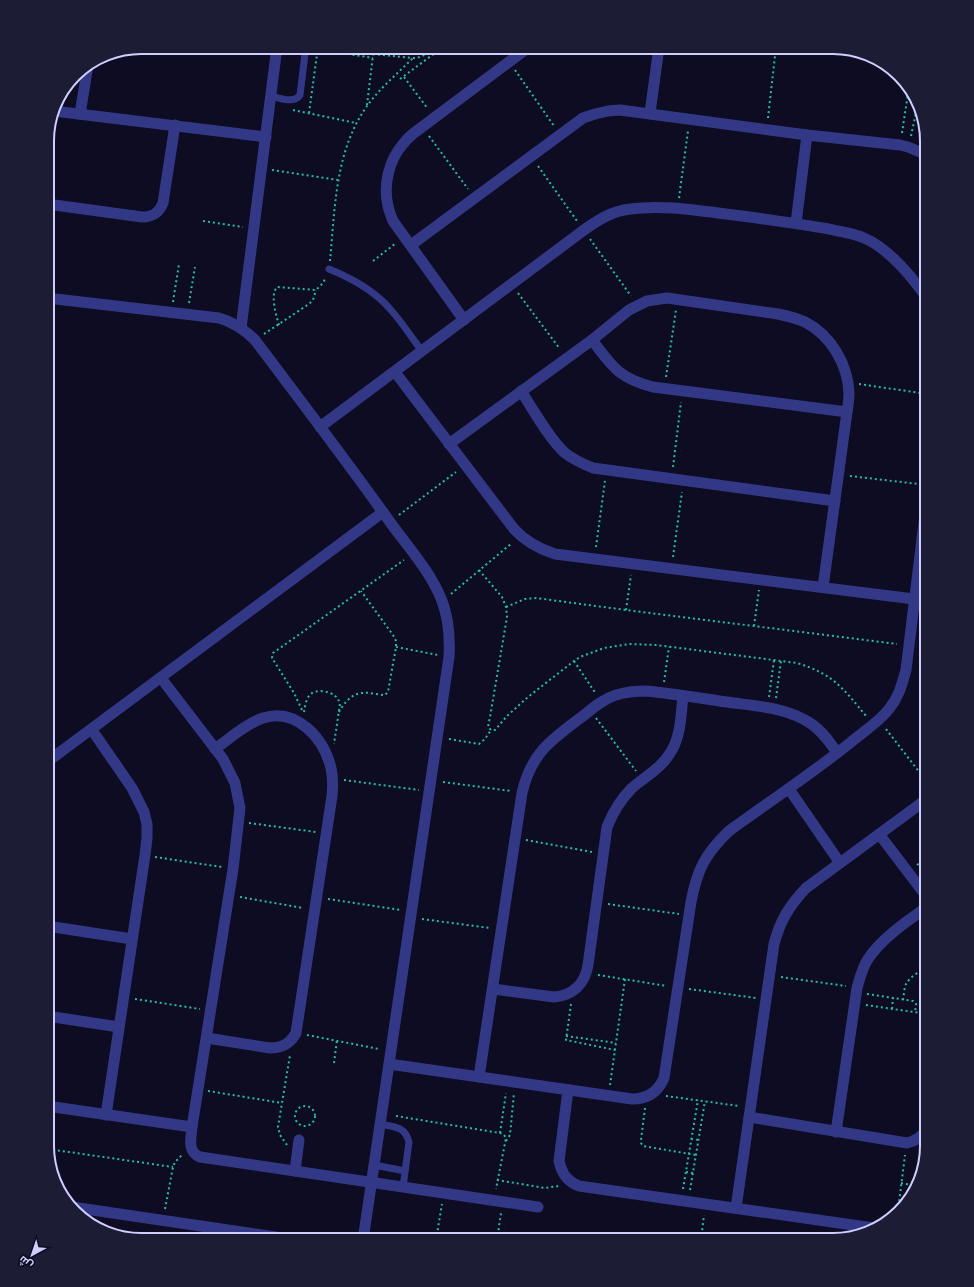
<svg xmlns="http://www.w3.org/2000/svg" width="974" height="1287" font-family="Ubuntu,Cairo,sans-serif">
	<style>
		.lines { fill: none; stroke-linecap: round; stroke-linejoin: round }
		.path { stroke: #24bda4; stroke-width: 2; stroke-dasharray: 2 3; stroke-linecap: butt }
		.service { stroke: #333886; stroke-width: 7 }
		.minor { stroke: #333886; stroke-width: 11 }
		.tertiary { stroke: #333886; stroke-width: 11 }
		.rim { fill: none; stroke: #cfceff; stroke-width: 2 }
	</style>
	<rect width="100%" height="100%" fill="#0d0c23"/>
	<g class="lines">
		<g class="path">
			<path d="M318 49 373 58"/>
			<path d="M373 54 413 58C422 58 427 54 432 47"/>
			<path d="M515 70 554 126"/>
			<path d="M404 77 428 109"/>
			<path d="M400 79 443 47"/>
			<path d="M908 99 915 100"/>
			<path d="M367 105 374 47"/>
			<path d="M293 110 356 123"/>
			<path d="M309 113 318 47"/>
			<path d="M768 118 776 47"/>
			<path d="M902 133 909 87"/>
			<path d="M429 136 468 189"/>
			<path d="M911 136 917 108"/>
			<path d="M538 166 577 221"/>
			<path d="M272 170 338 180"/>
			<path d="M679 198 688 131"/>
			<path d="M203 221 243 227"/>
			<path d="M590 239 631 296"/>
			<path d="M330 261C335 208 335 151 367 106 380 88 397 74 413 58"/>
			<path d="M373 261 396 243"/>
			<path d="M518 293 560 349"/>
			<path d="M173 302 179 264"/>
			<path d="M189 303 195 267"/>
			<path d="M279 325C276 315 270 295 277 287L316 290 323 283 326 277"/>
			<path d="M264 334 309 304 313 300 316 290"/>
			<path d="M666 377 676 310"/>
			<path d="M859 384 927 394"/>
			<path d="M673 467 681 402"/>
			<path d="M850 476 927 485"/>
			<path d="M399 515 456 472"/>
			<path d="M596 547 605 481"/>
			<path d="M673 557 682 492"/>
			<path d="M479 570 502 597 506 607 507 617 490 717 488 727 491 730H495L507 716 528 697 574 661 580 657 604 648 630 644 656 645 797 663C833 674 843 688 866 716"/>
			<path d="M451 594 512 543"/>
			<path d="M506 607 525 599 536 598 626 610 897 644"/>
			<path d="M626 610 631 575"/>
			<path d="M754 626 759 590"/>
			<path d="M396 647 438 655"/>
			<path d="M574 661 596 694"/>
			<path d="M664 682 669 647"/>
			<path d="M769 697 774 660"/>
			<path d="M776 698 781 661"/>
			<path d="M302 710 294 693 272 658 273 653 404 560"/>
			<path d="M304 712C305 706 306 698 311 694 316 689 330 691 335 696 338 698 339 701 340 704L334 744"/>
			<path d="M339 712C344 703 352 693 363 693 370 692 378 695 385 695L388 692 396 647V641L393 635 361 591"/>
			<path d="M596 718 636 771"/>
			<path d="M886 729 927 782"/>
			<path d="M449 739 479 744 485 739 491 730"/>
			<path d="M344 780 419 790"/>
			<path d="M443 782 511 791"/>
			<path d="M249 823 316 832"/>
			<path d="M526 840 592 852"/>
			<path d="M155 857 222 867"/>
			<path d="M917 865 927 858"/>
			<path d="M240 897 303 908"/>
			<path d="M328 899 401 910"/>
			<path d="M608 904 679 914"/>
			<path d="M422 919 490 928"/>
			<path d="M598 975 667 986"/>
			<path d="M781 977 846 986"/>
			<path d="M689 989 756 998"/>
			<path d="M867 994 913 1001 916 1004 915 1013"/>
			<path d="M135 999 200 1009"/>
			<path d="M903 1000C904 995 904 988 906 984 910 977 919 971 927 969"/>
			<path d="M571 1004 566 1040 615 1050"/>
			<path d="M866 1005 927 1014"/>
			<path d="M892 1009 893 998"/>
			<path d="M307 1035 379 1049"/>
			<path d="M566 1036 616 1043"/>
			<path d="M334 1063 337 1040"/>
			<path d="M610 1085 625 979"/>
			<path d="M208 1091 282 1103"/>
			<path d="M666 1096 739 1106"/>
			<circle cx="305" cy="1116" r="10"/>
			<path d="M645 1108 641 1140V1143L643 1146 696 1155"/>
			<path d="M396 1116 500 1133 504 1135 506 1138 496 1189"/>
			<path d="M500 1133 506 1093"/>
			<path d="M691 1139 699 1140"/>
			<path d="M506 1141 510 1135 514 1093"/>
			<path d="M287 1145 280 1135 278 1127 290 1055"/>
			<path d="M48 1149 173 1167"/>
			<path d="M686 1172 693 1173"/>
			<path d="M497 1180 545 1188 559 1186"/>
			<path d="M901 1183 917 1186"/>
			<path d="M683 1189 698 1100"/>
			<path d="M690 1190 705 1101"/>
			<path d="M165 1209 173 1167 175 1162 182 1155"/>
			<path d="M898 1211 905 1155"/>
			<path d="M436 1240 442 1204"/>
			<path d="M497 1240 501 1213"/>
			<path d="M568 1240 570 1236 577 1233H586L634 1240"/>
			<path d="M701 1240 704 1215"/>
		</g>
		<g class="service">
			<path d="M271 96C280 98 294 104 300 95L305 54 303 47"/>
			<path d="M329 269C351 278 374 290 390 309 402 322 411 337 422 351"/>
			<path d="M380 1124C394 1127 405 1126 409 1142L403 1187"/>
			<path d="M374 1165 405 1171"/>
		</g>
		<g class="minor">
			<path d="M836 47 842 48"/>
			<path d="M54 111 266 137"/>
			<path d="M650 113 659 47"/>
			<path d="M80 114 88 65"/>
			<path d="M47 204 142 217C153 217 159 213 163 203L175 125"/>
			<path d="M796 223 807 135"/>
			<path d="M411 245 583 118 595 114 608 111 620 110 807 135 900 145 908 147 927 155"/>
			<path d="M47 298 219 318C233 322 244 329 255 340 300 400 346 460 390 522 408 547 431 572 442 601 449 619 450 638 449 657L363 1240"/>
			<path d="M464 320 393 221C391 216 389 211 388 206 383 185 389 160 403 144 406 140 410 136 414 133L529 47"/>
			<path d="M241 328 277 47"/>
			<path d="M592 340C612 366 618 378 653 387L847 412"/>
			<path d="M395 372 514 529C526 542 539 549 555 554L914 599"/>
			<path d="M521 391C533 409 549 439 565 453 574 460 583 464 593 468L835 501"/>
			<path d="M320 427 584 230C598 220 612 211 630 209 665 204 706 212 742 216 771 220 800 224 829 229 840 232 853 233 864 238 888 248 912 277 927 298"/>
			<path d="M449 444 592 340 629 310 647 301 667 298 778 314C788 316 796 318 805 322 831 335 848 365 849 393 849 399 848 406 847 412L823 587"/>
			<path d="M161 678 223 759 235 783 240 808 233 869 192 1127C191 1138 187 1152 200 1157L538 1207"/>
			<path d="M92 730 132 788 144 812 147 824V838L145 855 106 1115"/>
			<path d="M47 762 383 512"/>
			<path d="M789 789 840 863"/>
			<path d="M879 834 927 897"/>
			<path d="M47 926 132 939"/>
			<path d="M493 989 554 997C573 995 585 984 588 965L607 827C613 812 620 800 632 788 646 776 663 767 672 750 681 734 681 714 683 696"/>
			<path d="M47 1016 119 1027"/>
			<path d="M207 1038 270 1048C282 1048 290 1044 296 1033L332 796C333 786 333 777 331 768 324 739 297 707 263 718 247 723 229 739 215 749"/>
			<path d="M389 1064 632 1099C648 1099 658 1092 664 1078L691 902C697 870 705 854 729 831 769 802 811 774 850 743 863 732 879 722 889 709 899 697 902 684 906 670L927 498"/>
			<path d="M479 1077 522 793C531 753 552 739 583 716 593 708 603 699 616 695 626 692 636 691 646 691 676 694 705 699 734 703 758 706 782 708 803 719 818 726 828 739 837 753"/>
			<path d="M568 1090 559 1161C562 1174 567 1181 579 1186L874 1228"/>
			<path d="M47 1106 192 1127"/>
			<path d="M749 1117 907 1143C916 1141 922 1137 927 1129"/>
			<path d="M836 1132 857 988C860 978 862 968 868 959 881 939 907 921 927 907"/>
			<path d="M295 1171 299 1140"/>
			<path d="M736 1208 774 944C780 921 789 906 806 888L927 799"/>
		</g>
		<path class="tertiary" d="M72 1207 296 1240"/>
	</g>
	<path d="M0 0H974V1287H0ZM141 54H833A87 87 0 0 1 920 141V1146A87 87 0 0 1 833 1233H141A87 87 0 0 1 54 1146V141A87 87 0 0 1 141 54Z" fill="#1d1c35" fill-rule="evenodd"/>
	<path class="rim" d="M141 54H833A87 87 0 0 1 920 141V1146A87 87 0 0 1 833 1233H141A87 87 0 0 1 54 1146V141A87 87 0 0 1 141 54Z"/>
	<g transform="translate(32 1255) rotate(220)" stroke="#0d0c23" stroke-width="3" paint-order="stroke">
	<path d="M0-3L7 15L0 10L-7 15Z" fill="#cfceff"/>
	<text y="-6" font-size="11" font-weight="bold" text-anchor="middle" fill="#cfceff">ش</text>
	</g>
</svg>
